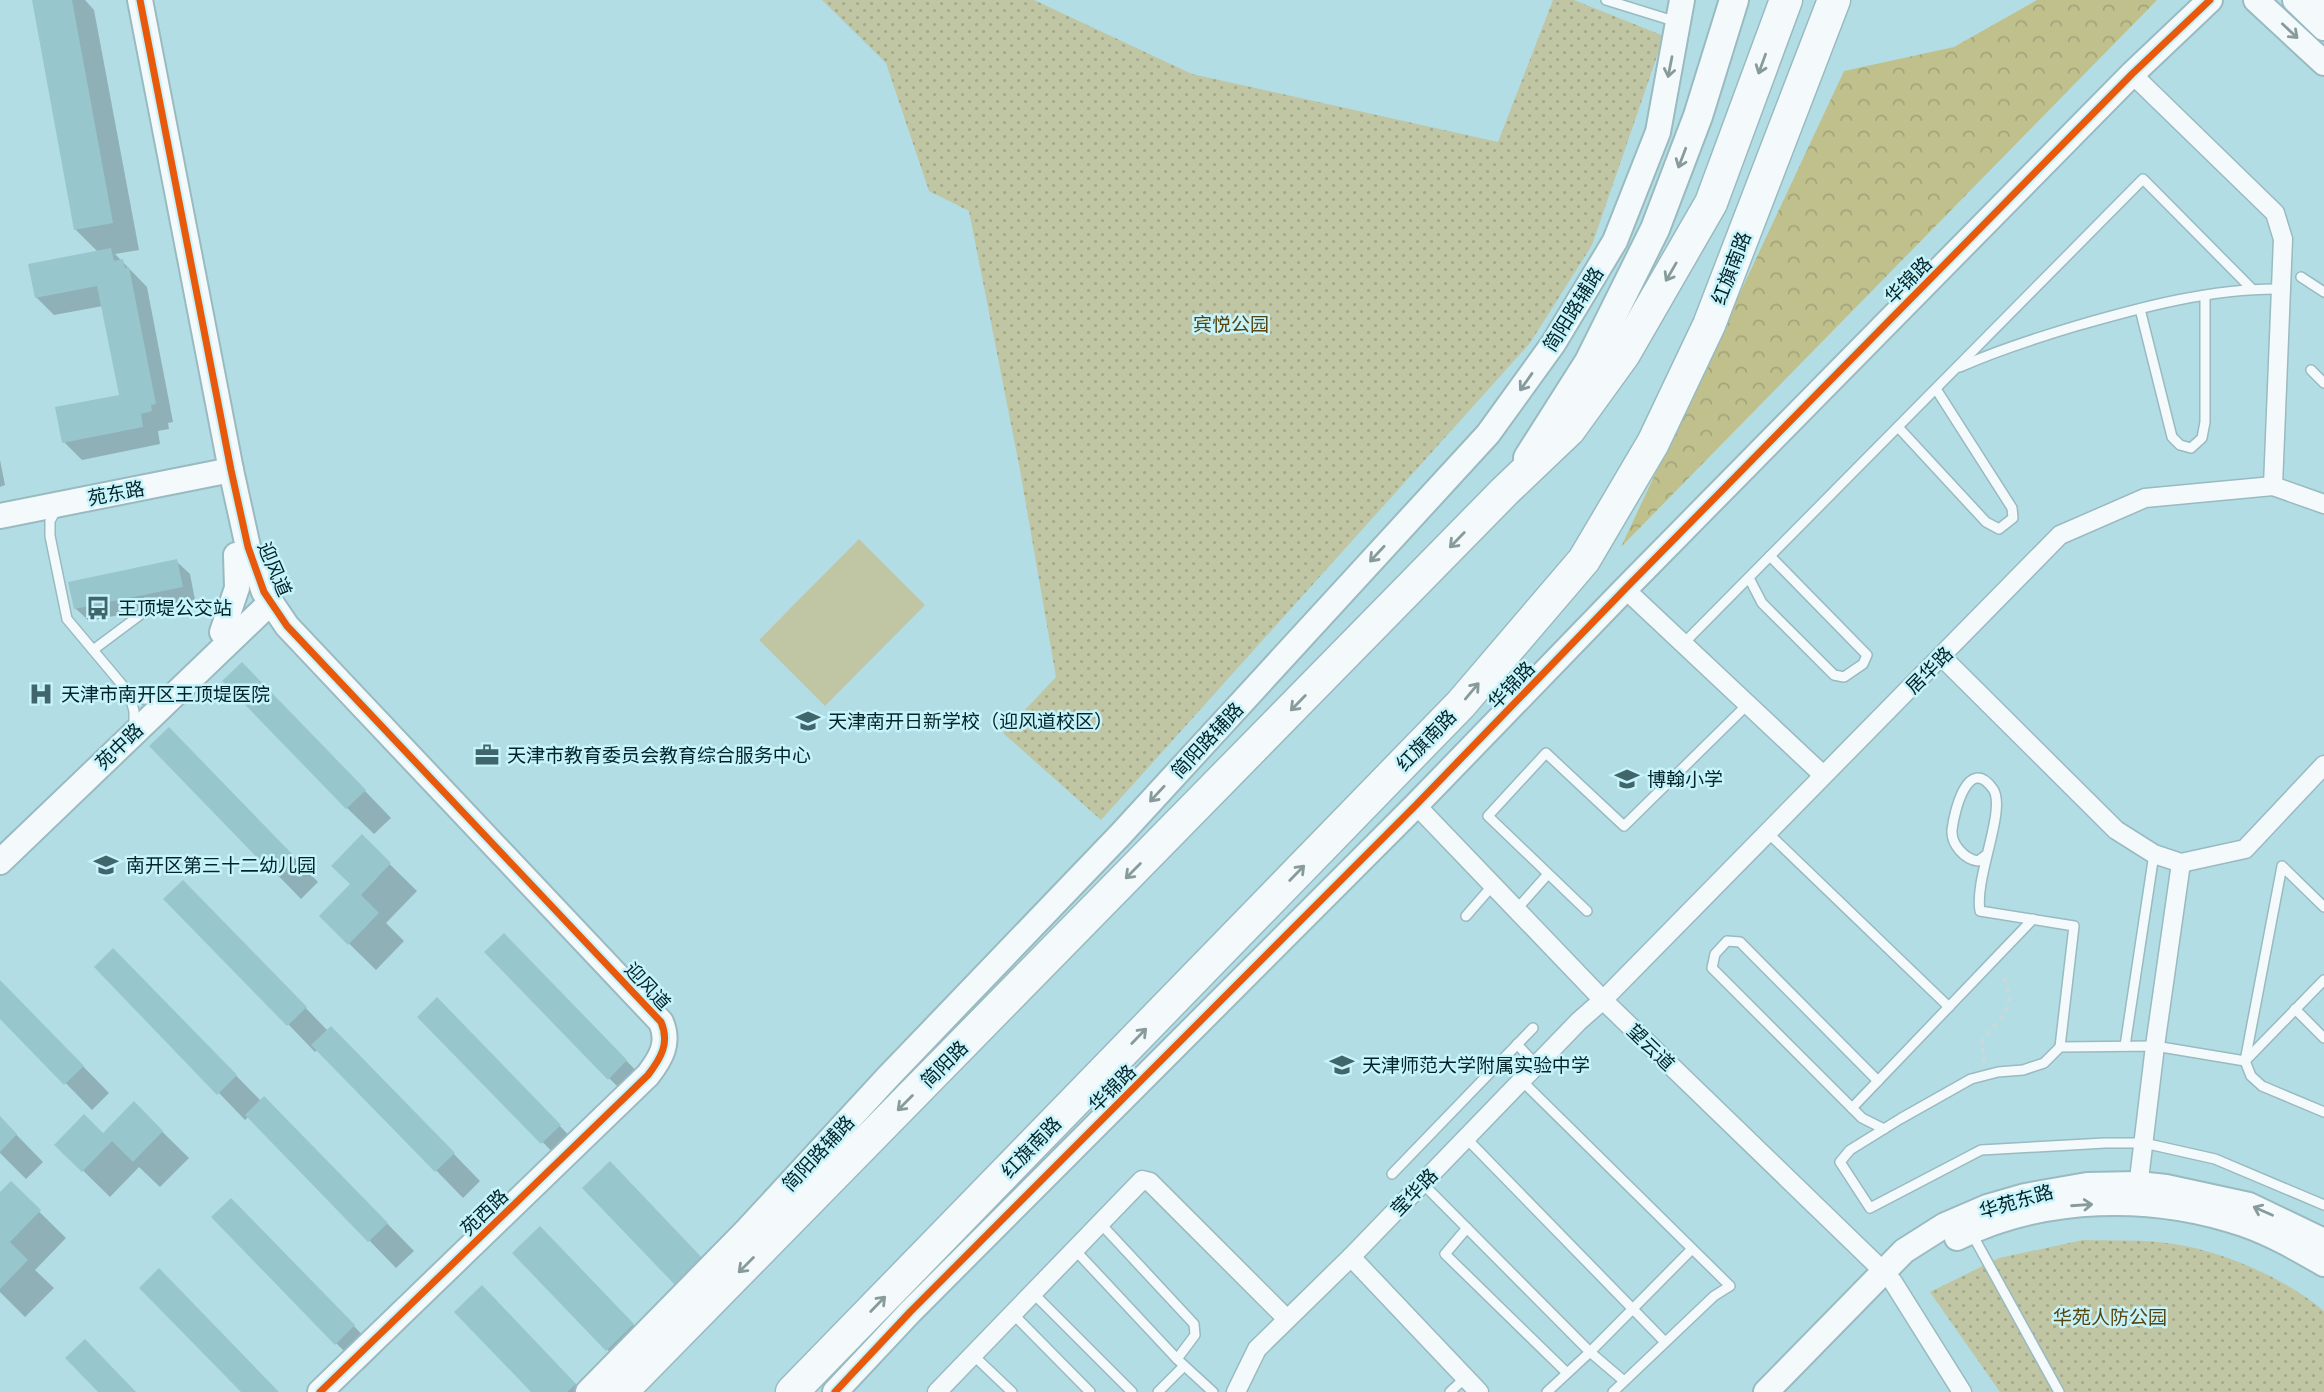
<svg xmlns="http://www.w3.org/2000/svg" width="2324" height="1392" font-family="Raleway,'Noto Sans SC',sans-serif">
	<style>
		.grass { fill: #c0c5a3 }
		.forest { fill: url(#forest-crowns) }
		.park { fill: url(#park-dots) }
		.shadow { fill: #0003 }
		.building { fill: #98c6cd }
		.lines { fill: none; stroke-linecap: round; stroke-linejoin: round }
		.lane-casing { stroke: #99bac0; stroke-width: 12 }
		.street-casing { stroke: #99bac0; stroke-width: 21 }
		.secondary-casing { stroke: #99bac0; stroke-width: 28 }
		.primary-casing { stroke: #99bac0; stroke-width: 32 }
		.highway-casing { stroke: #99bac0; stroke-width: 35 }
		.path { stroke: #cad8da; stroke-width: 3.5; stroke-dasharray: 5 5; stroke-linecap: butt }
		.lane { stroke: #f4fafb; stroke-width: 9 }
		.street { stroke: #f4fafb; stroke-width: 18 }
		.secondary { stroke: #f4fafb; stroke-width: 24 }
		.primary { stroke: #f4fafb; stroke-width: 28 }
		.highway { stroke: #f4fafb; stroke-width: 32 }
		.cycleway-casing { stroke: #c7f3fb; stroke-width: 11 }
		.cycleway { stroke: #e8590c; stroke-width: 7 }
		.oneway { stroke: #879a9c }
		.labels { text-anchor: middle; stroke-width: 5; stroke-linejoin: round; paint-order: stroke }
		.street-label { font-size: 19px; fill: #022429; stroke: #c7f3fb }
		.park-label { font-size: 19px; fill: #57450f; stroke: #c7f3fb }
		.poi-label { font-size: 19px; fill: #022429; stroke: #c7f3fb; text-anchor: start }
	</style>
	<defs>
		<pattern id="forest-crowns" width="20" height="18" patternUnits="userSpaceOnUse" patternTransform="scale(1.75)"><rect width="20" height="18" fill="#c0c08d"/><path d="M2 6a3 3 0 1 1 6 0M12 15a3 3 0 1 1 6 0" fill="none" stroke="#a3a57a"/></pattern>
		<pattern id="park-dots" width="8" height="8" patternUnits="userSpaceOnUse" patternTransform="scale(1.75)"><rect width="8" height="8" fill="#c0c5a3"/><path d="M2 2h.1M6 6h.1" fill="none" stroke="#a3a98c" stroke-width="1.8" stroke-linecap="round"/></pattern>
	</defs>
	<rect width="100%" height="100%" fill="#b3dde4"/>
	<path class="grass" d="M859 539 925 605 825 706 759 640Z"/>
	<path class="forest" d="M2037 0H2157L1621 547 1844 71 1954 47Z"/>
	<g class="park">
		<path d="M822 0H1034L1192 74 1498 142 1553 0H1574L1664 36 1592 245 1530 343 1101 820 1003 733 1056 677 1020 470 969 211 929 191 886 63Z"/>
		<path d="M2083 1240C2112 1241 2145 1239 2174 1244 2222 1251 2287 1279 2324 1311V1392H2000L1930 1292 1999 1258Z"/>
	</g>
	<g class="shadow">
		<path d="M34 0H85L94 10 139 250 115 254 147 287 173 422 168 423 169 429 158 431 160 444 82 460 64 442 121 396 103 306 54 315 36 297 98 252 76 230Z"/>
		<path d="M0 460 5 485 0 487Z"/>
		<path d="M176 561 190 574 195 600 89 621 75 608Z"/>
		<path d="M269 691 391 818 374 834 347 808Z"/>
		<path d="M152 746 196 756 318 882 301 899Z"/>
		<path d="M362 837 417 891 386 923 404 941 376 970 321 916 352 884Z"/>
		<path d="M166 899 210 909 328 1031 358 1055 480 1181 463 1198 318 1049 315 1052 289 1025Z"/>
		<path d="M530 962 653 1088 636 1105 609 1078Z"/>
		<path d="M140 977 261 1101 291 1125 414 1251 396 1268 249 1116 245 1120 219 1093Z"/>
		<path d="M0 981 109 1093 92 1110 0 1016Z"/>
		<path d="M420 1017 463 1026 586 1153 569 1169Z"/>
		<path d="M134 1104 189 1158 160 1187 139 1167 110 1197 57 1145 103 1135Z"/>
		<path d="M0 1118 43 1162 26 1179 0 1153Z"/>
		<path d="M11 1184 66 1238 35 1270 54 1288 25 1317 0 1292V1195Z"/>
		<path d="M258 1227 380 1353 363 1370 336 1343Z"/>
		<path d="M567 1255 659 1352 634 1376 607 1349Z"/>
		<path d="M509 1314 583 1392H533Z"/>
	</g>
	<g class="building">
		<path d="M32 0H72L113 223 74 230Z"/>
		<path d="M111 248 114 261 123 259 125 268 129 267 156 404 151 405 152 411 141 414 143 427 62 443 55 407 119 395 97 286 35 298 28 264Z"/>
		<path d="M177 559 183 587 74 609 68 582Z"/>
		<path d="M242 662 366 790 346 809 222 681Z"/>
		<path d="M169 727 293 855 273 874 149 746Z"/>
		<path d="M362 834 391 863 361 895 379 913 348 945 319 916 350 884 331 866Z"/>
		<path d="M183 880 307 1007 287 1026 163 899Z"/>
		<path d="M504 933 627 1060 608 1080 484 952Z"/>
		<path d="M113 948 237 1075 217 1095 94 967Z"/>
		<path d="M0 980 84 1066 64 1085 0 1019Z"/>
		<path d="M437 997 561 1125 541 1144 417 1017Z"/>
		<path d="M331 1026 455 1153 435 1172 311 1045Z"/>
		<path d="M264 1096 388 1223 368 1242 245 1115Z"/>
		<path d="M134 1101 163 1131 133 1162 112 1141 82 1172 54 1145 84 1114 103 1133Z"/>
		<path d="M0 1116 17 1134 0 1152Z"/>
		<path d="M610 1161 704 1260 676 1286 582 1188Z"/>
		<path d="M11 1181 41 1210 10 1242 28 1260 0 1289V1192Z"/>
		<path d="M231 1198 355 1325 335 1345 211 1217Z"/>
		<path d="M540 1226 634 1324 606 1351 512 1253Z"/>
		<path d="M159 1268 279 1392H241L139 1288Z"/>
		<path d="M482 1285 576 1384 567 1392H531L454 1312Z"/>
		<path d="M85 1339 136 1392H98L65 1358Z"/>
	</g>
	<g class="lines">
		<g class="lane-casing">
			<g id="lane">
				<path d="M1606 0 1677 22"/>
				<path d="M2301 277 2324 292"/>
				<path d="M2140 309 2172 437 2180 445 2191 448 2202 438 2205 422V296"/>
				<path d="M1960 367C1998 350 2036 338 2076 326 2142 307 2212 288 2281 289"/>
				<path d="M2311 370 2324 383"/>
				<path d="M1898 427 1986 522 1999 529 2013 518 2012 508 1936 389"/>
				<path d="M57 508 50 521V536L67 619 129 693 138 699H153"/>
				<path d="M1749 578 1762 603 1834 675 1844 677 1863 664 1867 655 1770 556"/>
				<path d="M1683 644 2143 179 2252 289"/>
				<path d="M93 650 156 603"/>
				<path d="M129 693 134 711V726"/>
				<path d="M1767 832 1949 1007"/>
				<path d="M1986 855 1978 861C1964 859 1951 844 1952 830 1954 812 1968 754 1993 789 2007 809 1974 878 1980 911L2074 926 2060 1047"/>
				<path d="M2324 907 2282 866 2245 1061 2251 1076 2262 1086 2324 1112"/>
				<path d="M1516 910 1548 874"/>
				<path d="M1587 911 1488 816 1546 753 1624 826 1748 704"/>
				<path d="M1466 916 1493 885"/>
				<path d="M2324 980 2245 1061 2155 1046 2060 1047 2044 1063 2023 1070 1998 1072 1971 1079 1900 1119 1850 1150 1840 1162 1870 1208 1981 1150 2105 1143H2144L2215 1159 2324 1205"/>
				<path d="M2295 1009 2324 1038"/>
				<path d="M1517 1044 1536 1065"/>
				<path d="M2125 1046 2154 854"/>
				<path d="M1521 1080 1730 1286 1714 1296 1613 1392"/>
				<path d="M1878 1081 1740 942 1727 941 1715 954 1712 968 1862 1118 1884 1129"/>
				<path d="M1852 1108 2033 919"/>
				<path d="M1466 1138 1665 1342"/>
				<path d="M1392 1174 1533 1028"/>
				<path d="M1422 1183 1590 1352 1547 1392"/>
				<path d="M1100 1223 1194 1324 1195 1335 1177 1359"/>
				<path d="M1467 1228 1445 1254 1567 1373"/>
				<path d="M1972 1234 2059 1392"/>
				<path d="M1075 1250 1177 1359 1213 1392"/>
				<path d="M1033 1293 1132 1392"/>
				<path d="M1013 1314 1090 1392"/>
				<path d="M973 1355 1012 1392"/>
				<path d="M1624 1381 1590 1352 1692 1249"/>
				<path d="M1158 1392 1184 1366"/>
				<path d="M1450 1392 1465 1378"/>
			</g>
		</g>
		<g class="street-casing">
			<g id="street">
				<path d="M2132 74 2275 213 2283 239 2273 486"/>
				<path d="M1625 589 1823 775"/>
				<path d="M1942 657 2116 830 2154 854 2181 863 2245 849 2324 765"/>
				<path d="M1416 805 1603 1000 1883 1271 1893 1282 1962 1392"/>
				<path d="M2137 1196 2155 1046 2181 863"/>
				<path d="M1351 1257 1479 1392"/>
				<path d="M937 1392 1142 1180 1150 1182 1287 1319"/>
				<path d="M1236 1392 1257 1349 1351 1257 1579 1021 1603 1000 2060 535 2145 498 2273 486 2324 504"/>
			</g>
		</g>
		<g class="secondary-casing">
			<g id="secondary">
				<path d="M140 0 231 470 248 547 264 592 287 626 661 1022C670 1043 661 1058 648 1075L320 1392"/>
				<path d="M2256 0 2324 63"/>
				<path d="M2295 0 2324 28"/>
				<path d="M2323 0 2324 1"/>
				<path d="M0 516 231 470"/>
				<path d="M222 632 237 588 236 555"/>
				<path d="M0 862 271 602"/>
				<path d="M1957 1238C2044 1195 2152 1193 2243 1224 2272 1234 2298 1249 2324 1264"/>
				<path d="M588 1392 747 1230 887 1078 1121 834 1488 434 1553 344 1615 241 1658 132 1682 0"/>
				<path d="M835 1392 910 1312 1416 805 1625 589 2132 74 2210 0"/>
				<path d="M1766 1392 1904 1251 1945 1225 1987 1207 2025 1196 2087 1185 2138 1184 2166 1187 2249 1205 2324 1241"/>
			</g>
		</g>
		<g class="primary-casing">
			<path id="primary" d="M1528 458 1589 362 1655 229 1698 116 1734 0"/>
		</g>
		<g class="highway-casing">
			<g id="highway">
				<path d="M621 1392 1505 491 1569 430 1624 354 1711 203 1786 0"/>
				<path d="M792 1392 1461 704 1584 560 1653 443 1709 325 1834 0"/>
			</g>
		</g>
		<path class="path" d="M1984 1063 1982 1040C2002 1015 2020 1008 2001 973"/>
		<use href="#lane" class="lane"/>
		<use href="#street" class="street"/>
		<use href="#secondary" class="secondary"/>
		<use href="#primary" class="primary"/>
		<use href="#highway" class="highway"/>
		<g class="cycleway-casing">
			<g id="cycleway">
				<path d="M140 0 231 470 248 547 264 592 287 626 661 1022C670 1043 661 1058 648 1075L320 1392"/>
				<path d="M835 1392 910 1312 1416 805 1625 589 2132 74 2210 0"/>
			</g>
		</g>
		<use href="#cycleway" class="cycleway"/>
	</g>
	<defs><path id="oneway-shaft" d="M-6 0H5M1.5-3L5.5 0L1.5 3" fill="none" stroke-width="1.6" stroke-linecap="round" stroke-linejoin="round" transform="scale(1.75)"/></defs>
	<g class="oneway">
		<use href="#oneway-shaft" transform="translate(2290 31) rotate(43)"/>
		<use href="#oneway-shaft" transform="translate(1762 64) rotate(110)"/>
		<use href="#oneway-shaft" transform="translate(1670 67) rotate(101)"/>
		<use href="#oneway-shaft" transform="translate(1682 158) rotate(111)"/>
		<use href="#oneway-shaft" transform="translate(1671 272) rotate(120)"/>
		<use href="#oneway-shaft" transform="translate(1526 382) rotate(125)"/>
		<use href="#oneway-shaft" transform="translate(1457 540) rotate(134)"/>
		<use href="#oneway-shaft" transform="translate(1377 554) rotate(133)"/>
		<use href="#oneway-shaft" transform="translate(1472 691) rotate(-50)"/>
		<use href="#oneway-shaft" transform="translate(1298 703) rotate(134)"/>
		<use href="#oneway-shaft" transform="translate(1157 794) rotate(133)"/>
		<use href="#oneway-shaft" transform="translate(1133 871) rotate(135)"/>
		<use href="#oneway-shaft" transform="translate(1297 873) rotate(-46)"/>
		<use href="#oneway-shaft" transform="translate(1139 1036) rotate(-46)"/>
		<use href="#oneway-shaft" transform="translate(905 1103) rotate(135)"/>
		<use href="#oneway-shaft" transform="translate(2082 1205) rotate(-4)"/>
		<use href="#oneway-shaft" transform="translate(2263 1211) rotate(-156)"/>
		<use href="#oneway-shaft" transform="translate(746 1265) rotate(135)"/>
		<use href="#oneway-shaft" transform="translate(878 1304) rotate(-46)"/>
	</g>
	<defs>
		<g id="bus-bare" transform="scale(1.89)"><path d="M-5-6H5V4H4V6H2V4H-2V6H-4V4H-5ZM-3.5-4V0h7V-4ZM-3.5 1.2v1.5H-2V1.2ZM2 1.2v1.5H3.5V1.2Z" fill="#40656a" stroke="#c7f3fb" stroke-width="2.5" paint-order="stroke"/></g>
		<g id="hospital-bare" transform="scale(1.89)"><path d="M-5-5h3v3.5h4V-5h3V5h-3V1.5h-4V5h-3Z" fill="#40656a" stroke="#c7f3fb" stroke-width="2.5" paint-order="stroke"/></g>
		<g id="school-bare" transform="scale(1.89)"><path d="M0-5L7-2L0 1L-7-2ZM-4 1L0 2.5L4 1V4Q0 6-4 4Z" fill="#40656a" stroke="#c7f3fb" stroke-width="2.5" paint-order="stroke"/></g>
		<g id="office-bare" transform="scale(1.89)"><path d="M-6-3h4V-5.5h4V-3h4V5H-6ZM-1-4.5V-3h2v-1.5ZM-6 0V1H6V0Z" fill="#40656a" stroke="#c7f3fb" stroke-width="2.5" paint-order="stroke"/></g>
		<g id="university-bare" transform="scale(1.89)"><path d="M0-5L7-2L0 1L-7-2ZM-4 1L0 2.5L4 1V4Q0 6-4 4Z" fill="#40656a" stroke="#c7f3fb" stroke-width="2.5" paint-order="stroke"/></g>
	</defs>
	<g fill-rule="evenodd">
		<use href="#bus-bare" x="98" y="608"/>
		<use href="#hospital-bare" x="41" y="694"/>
		<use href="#school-bare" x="808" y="721"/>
		<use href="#office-bare" x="487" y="755"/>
		<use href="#school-bare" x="1627" y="779"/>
		<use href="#school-bare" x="106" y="865"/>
		<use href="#university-bare" x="1342" y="1065"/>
	</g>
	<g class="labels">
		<g class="street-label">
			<text transform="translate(1731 268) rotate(-69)" y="7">红旗南路</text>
			<text transform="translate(1908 280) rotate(-45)" y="7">华锦路</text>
			<text transform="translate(1573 309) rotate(-58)" y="7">简阳路辅路</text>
			<text transform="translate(116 493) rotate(-11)" y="7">苑东路</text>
			<text transform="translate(275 569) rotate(67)" y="7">迎风道</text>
			<text transform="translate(1929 670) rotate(-45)" y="7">居华路</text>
			<text transform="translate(1511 685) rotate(-46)" y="7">华锦路</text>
			<text transform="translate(1207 740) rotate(-47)" y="7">简阳路辅路</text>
			<text transform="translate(1426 740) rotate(-46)" y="7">红旗南路</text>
			<text transform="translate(119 746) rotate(-44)" y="7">苑中路</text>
			<text transform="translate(648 986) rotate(47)" y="7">迎风道</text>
			<text transform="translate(1651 1047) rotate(44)" y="7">望云道</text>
			<text transform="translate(944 1064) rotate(-45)" y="7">简阳路</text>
			<text transform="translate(1112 1088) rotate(-45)" y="7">华锦路</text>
			<text transform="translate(1031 1147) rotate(-46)" y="7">红旗南路</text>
			<text transform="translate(818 1153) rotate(-47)" y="7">简阳路辅路</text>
			<text transform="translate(1414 1192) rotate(-46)" y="7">莹华路</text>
			<text transform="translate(2016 1201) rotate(-16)" y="7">华苑东路</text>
			<text transform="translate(484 1212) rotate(-44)" y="7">苑西路</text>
		</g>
		<g class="park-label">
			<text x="1231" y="331">宾悦公园</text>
			<text x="2110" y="1324">华苑人防公园</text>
		</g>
		<g class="poi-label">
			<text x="118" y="615">王顶堤公交站</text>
			<text x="61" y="701">天津市南开区王顶堤医院</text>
			<text x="828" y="728">天津南开日新学校（迎风道校区）</text>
			<text x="507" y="762">天津市教育委员会教育综合服务中心</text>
			<text x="1647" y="786">博翰小学</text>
			<text x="126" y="872">南开区第三十二幼儿园</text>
			<text x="1362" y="1072">天津师范大学附属实验中学</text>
		</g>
	</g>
</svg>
